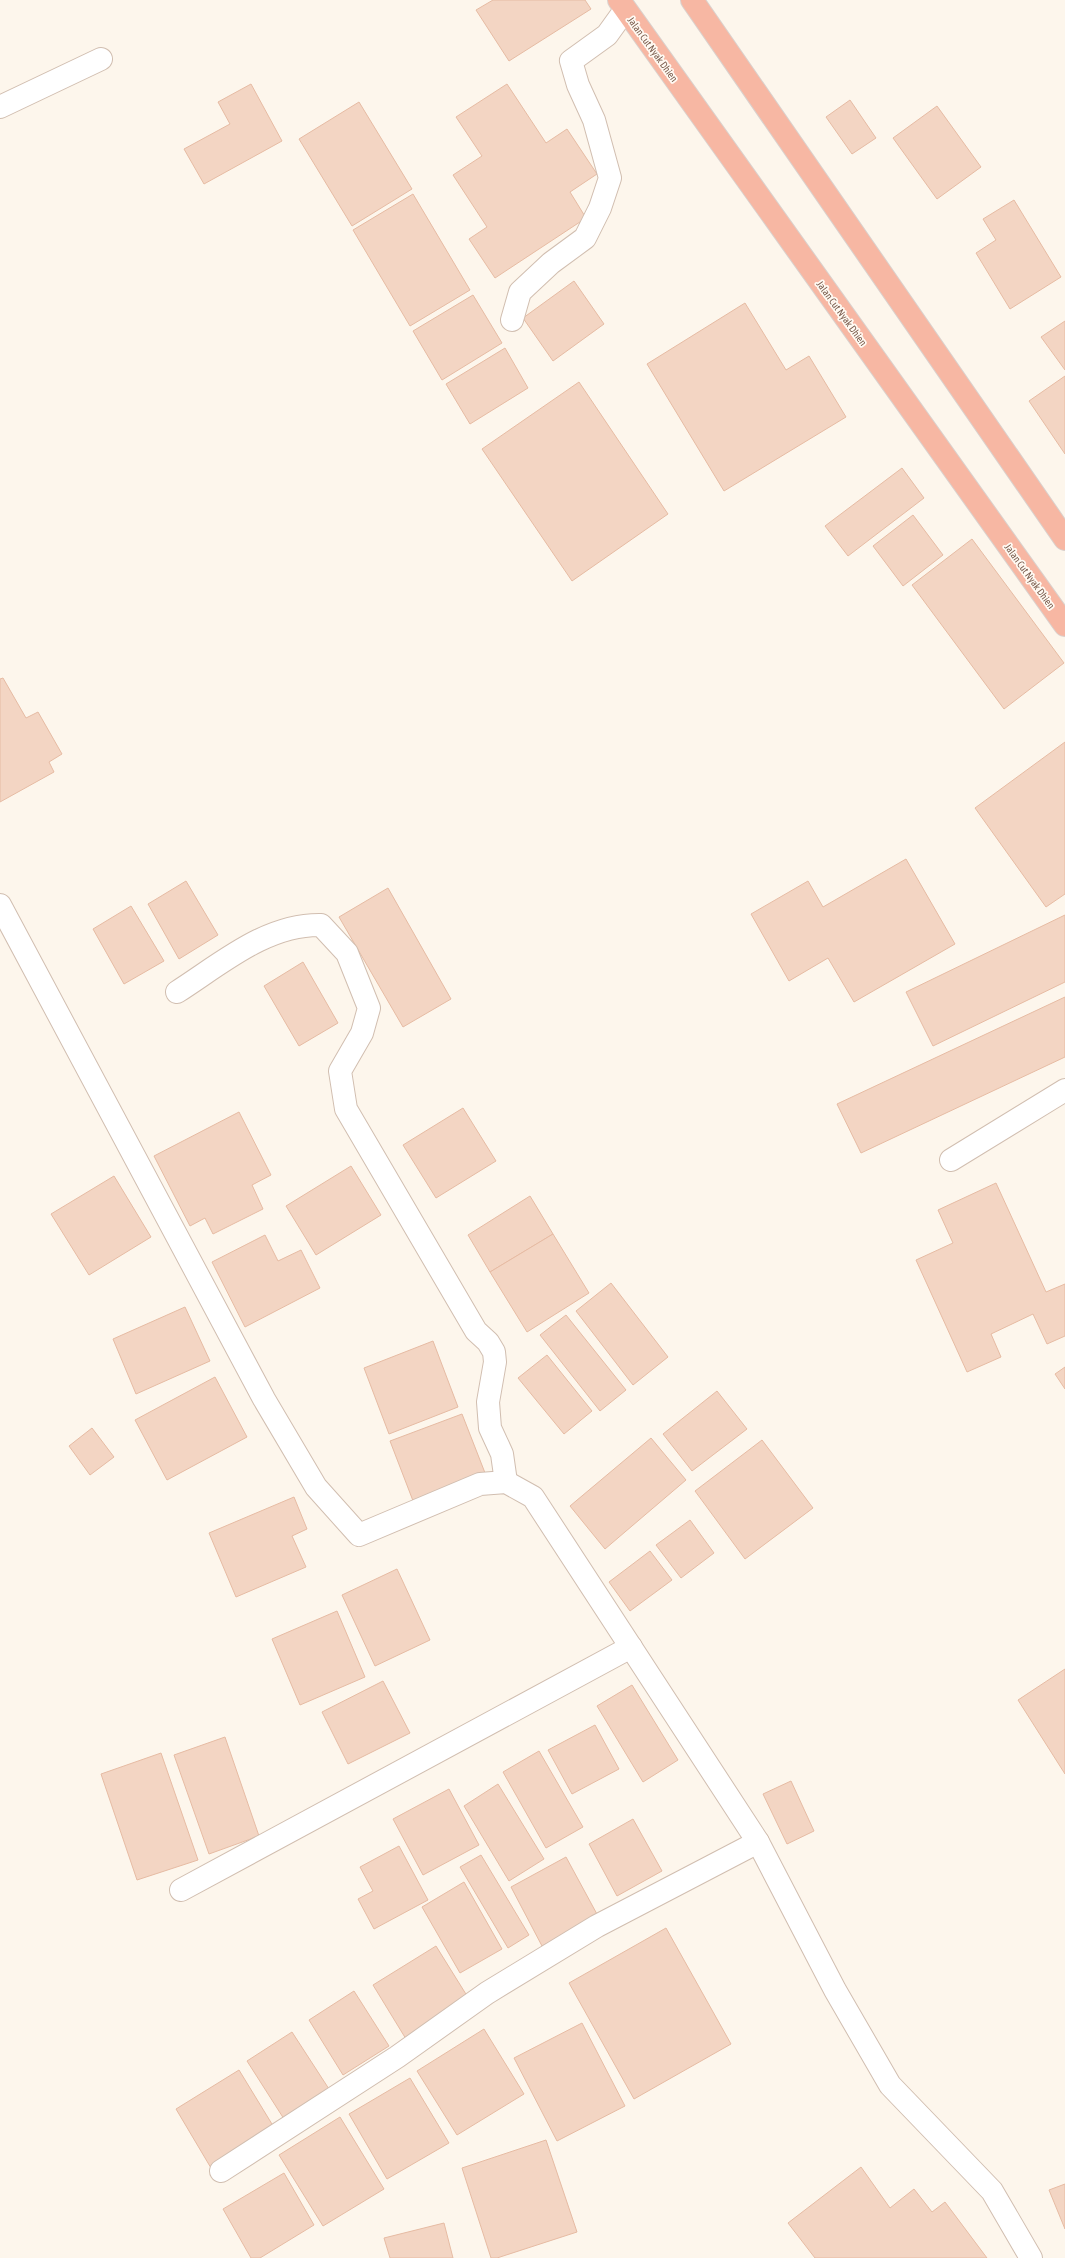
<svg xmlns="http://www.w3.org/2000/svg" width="1065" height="2258" font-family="'Asap Condensed',sans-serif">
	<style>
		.building { fill: #f3d5c3; stroke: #e6bba3 }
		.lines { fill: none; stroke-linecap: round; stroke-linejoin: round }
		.minor-casing { stroke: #d1beb0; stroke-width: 24 }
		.highway-casing { stroke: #dad1cd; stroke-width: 24 }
		.minor { stroke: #fff; stroke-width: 22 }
		.highway { stroke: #f7b7a3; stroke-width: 22 }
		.labels { text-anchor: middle; stroke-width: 3.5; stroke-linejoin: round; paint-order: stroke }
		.street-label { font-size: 10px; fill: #7a5c4d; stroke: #fffaf3 }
	</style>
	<rect width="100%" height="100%" fill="#fdf6ec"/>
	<g class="building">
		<path d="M493 0H585L591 9 509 61 476 10Z"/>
		<path d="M251 84 282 141 204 184 184 149 230 124 218 102Z"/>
		<path d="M507 84 546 143 567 129 597 174 570 192 586 218 495 278 469 239 487 227 453 175 482 156 456 117Z"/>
		<path d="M850 100 876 138 852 154 826 117Z"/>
		<path d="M359 102 412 189 352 226 299 139Z"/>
		<path d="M937 106 981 167 937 199 893 138Z"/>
		<path d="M413 194 470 290 410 326 353 230Z"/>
		<path d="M1014 200 1061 277 1010 309 976 253 996 240 983 219Z"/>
		<path d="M574 281 604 324 553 361 523 318Z"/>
		<path d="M473 295 502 343 442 380 413 331Z"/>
		<path d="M745 303 786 370 809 356 846 417 724 491 647 364Z"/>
		<path d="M1065 321V370L1041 337Z"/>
		<path d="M505 348 528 388 470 424 446 384Z"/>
		<path d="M1065 376V454L1029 401Z"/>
		<path d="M579 382 668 514 572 581 482 449Z"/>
		<path d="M902 468 924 498 848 556 825 526Z"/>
		<path d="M913 515 943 555 903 586 873 546Z"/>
		<path d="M972 539 1064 663 1004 709 912 585Z"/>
		<path d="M3 678 26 718 38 712 62 754 49 762 54 772 0 802V679Z"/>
		<path d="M1065 742V894L1046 907 975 808Z"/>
		<path d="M906 859 955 944 854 1002 828 958 789 981 751 914 808 881 823 907Z"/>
		<path d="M186 881 218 935 179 959 148 904Z"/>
		<path d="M388 888 451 999 403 1027 339 917Z"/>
		<path d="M131 906 164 961 124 984 93 929Z"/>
		<path d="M1065 915V982L933 1046 906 992Z"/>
		<path d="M303 962 338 1023 299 1046 264 986Z"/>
		<path d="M1065 997V1057L861 1153 837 1104Z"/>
		<path d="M463 1108 496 1161 436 1198 403 1145Z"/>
		<path d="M239 1112 271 1175 252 1185 263 1209 213 1234 205 1218 190 1226 154 1156Z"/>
		<path d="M351 1166 381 1215 316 1255 286 1206Z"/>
		<path d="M114 1176 151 1237 89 1275 51 1214Z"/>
		<path d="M996 1183 1046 1292 1065 1284V1336L1047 1344 1033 1314 991 1334 1001 1357 967 1372 916 1260 953 1243 938 1210Z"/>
		<path d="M530 1196 553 1234 490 1272 468 1235Z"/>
		<path d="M553 1234 589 1293 527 1332 490 1272Z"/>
		<path d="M265 1235 278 1261 301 1250 320 1288 245 1327 212 1262Z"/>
		<path d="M611 1283 668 1357 633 1385 576 1311Z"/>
		<path d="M185 1307 210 1361 136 1394 113 1339Z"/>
		<path d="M566 1315 626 1390 600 1411 540 1335Z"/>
		<path d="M433 1341 458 1407 389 1434 364 1368Z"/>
		<path d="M547 1355 592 1411 564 1434 518 1378Z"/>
		<path d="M1065 1367V1389L1055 1374Z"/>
		<path d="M215 1377 247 1437 167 1480 135 1420Z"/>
		<path d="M717 1391 747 1429 692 1471 663 1434Z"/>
		<path d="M462 1414 487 1478 415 1506 390 1441Z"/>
		<path d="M92 1428 114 1457 90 1475 69 1446Z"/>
		<path d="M651 1438 686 1480 605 1549 570 1506Z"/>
		<path d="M762 1440 813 1508 745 1559 695 1491Z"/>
		<path d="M294 1497 307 1529 292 1536 306 1567 236 1597 209 1533Z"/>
		<path d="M690 1520 714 1553 681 1578 656 1545Z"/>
		<path d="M650 1551 672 1580 630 1611 609 1582Z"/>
		<path d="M397 1569 430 1640 375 1666 342 1595Z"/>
		<path d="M337 1611 365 1677 300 1705 272 1639Z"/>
		<path d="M1065 1669V1774L1018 1700Z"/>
		<path d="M383 1681 410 1733 348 1764 322 1712Z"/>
		<path d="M632 1685 678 1760 643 1782 597 1706Z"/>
		<path d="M595 1725 619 1769 572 1794 548 1750Z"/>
		<path d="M225 1737 259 1836 209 1854 174 1755Z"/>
		<path d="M539 1751 583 1827 546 1848 503 1772Z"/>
		<path d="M161 1753 198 1860 137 1880 101 1774Z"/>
		<path d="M791 1781 814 1831 787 1844 763 1794Z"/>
		<path d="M498 1784 544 1859 509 1881 464 1806Z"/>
		<path d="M449 1789 479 1845 423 1875 393 1819Z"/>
		<path d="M633 1819 662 1871 617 1896 589 1844Z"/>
		<path d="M399 1846 428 1900 374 1929 358 1899 373 1891 360 1867Z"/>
		<path d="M481 1855 529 1935 508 1948 460 1867Z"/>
		<path d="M566 1857 598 1916 542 1946 511 1887Z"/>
		<path d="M464 1882 502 1949 460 1973 422 1907Z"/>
		<path d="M666 1928 731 2044 634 2099 569 1983Z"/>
		<path d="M436 1946 469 1999 406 2039 373 1985Z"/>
		<path d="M354 1991 389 2046 343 2075 309 2020Z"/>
		<path d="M582 2023 625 2106 557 2141 514 2058Z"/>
		<path d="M484 2029 524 2094 457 2135 417 2071Z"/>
		<path d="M292 2032 329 2089 284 2119 247 2061Z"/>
		<path d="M239 2070 275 2129 211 2168 176 2109Z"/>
		<path d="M410 2078 449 2143 387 2179 349 2114Z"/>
		<path d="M340 2117 384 2189 323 2226 279 2155Z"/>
		<path d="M546 2140 577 2232 497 2258H491L462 2168Z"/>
		<path d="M861 2167 890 2208 914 2189 932 2212 945 2202 987 2258H815L788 2223Z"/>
		<path d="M284 2173 314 2225 260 2258H251L223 2209Z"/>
		<path d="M1065 2184V2229L1049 2190Z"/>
		<path d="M444 2223 453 2258H390L384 2238Z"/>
	</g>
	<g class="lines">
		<g class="minor-casing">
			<g id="minor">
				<path d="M0 107 101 59"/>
				<path d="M512 320 520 292 551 263 585 238 600 208 610 178 594 120 578 85 571 61 607 35 625 10"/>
				<path d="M0 905 264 1399 316 1487 359 1535 480 1484 506 1482 533 1497 758 1842 835 1990 890 2085 992 2191 1031 2258"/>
				<path d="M177 992C221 964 266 924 321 925L347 953 369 1008 362 1033 340 1071 346 1109 476 1331 488 1342 494 1352 495 1362 488 1402 490 1428 502 1454 506 1482"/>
				<path d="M951 1160 1065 1090"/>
				<path d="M181 1890 631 1647"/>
				<path d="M221 2171 397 2057 487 1993 597 1926 758 1842"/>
			</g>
		</g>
		<g class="highway-casing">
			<g id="highway">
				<path d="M619 0 1065 625"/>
				<path d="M692 0 1065 539"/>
			</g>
		</g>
		<use href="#minor" class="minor"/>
		<use href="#highway" class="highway"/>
	</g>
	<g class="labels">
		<g class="street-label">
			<text transform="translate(653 49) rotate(54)" y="4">Jalan Cut Nyak Dhien</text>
			<text transform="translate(842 313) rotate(54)" y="4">Jalan Cut Nyak Dhien</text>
			<text transform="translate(1030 576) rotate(54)" y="4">Jalan Cut Nyak Dhien</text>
		</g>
	</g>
</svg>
